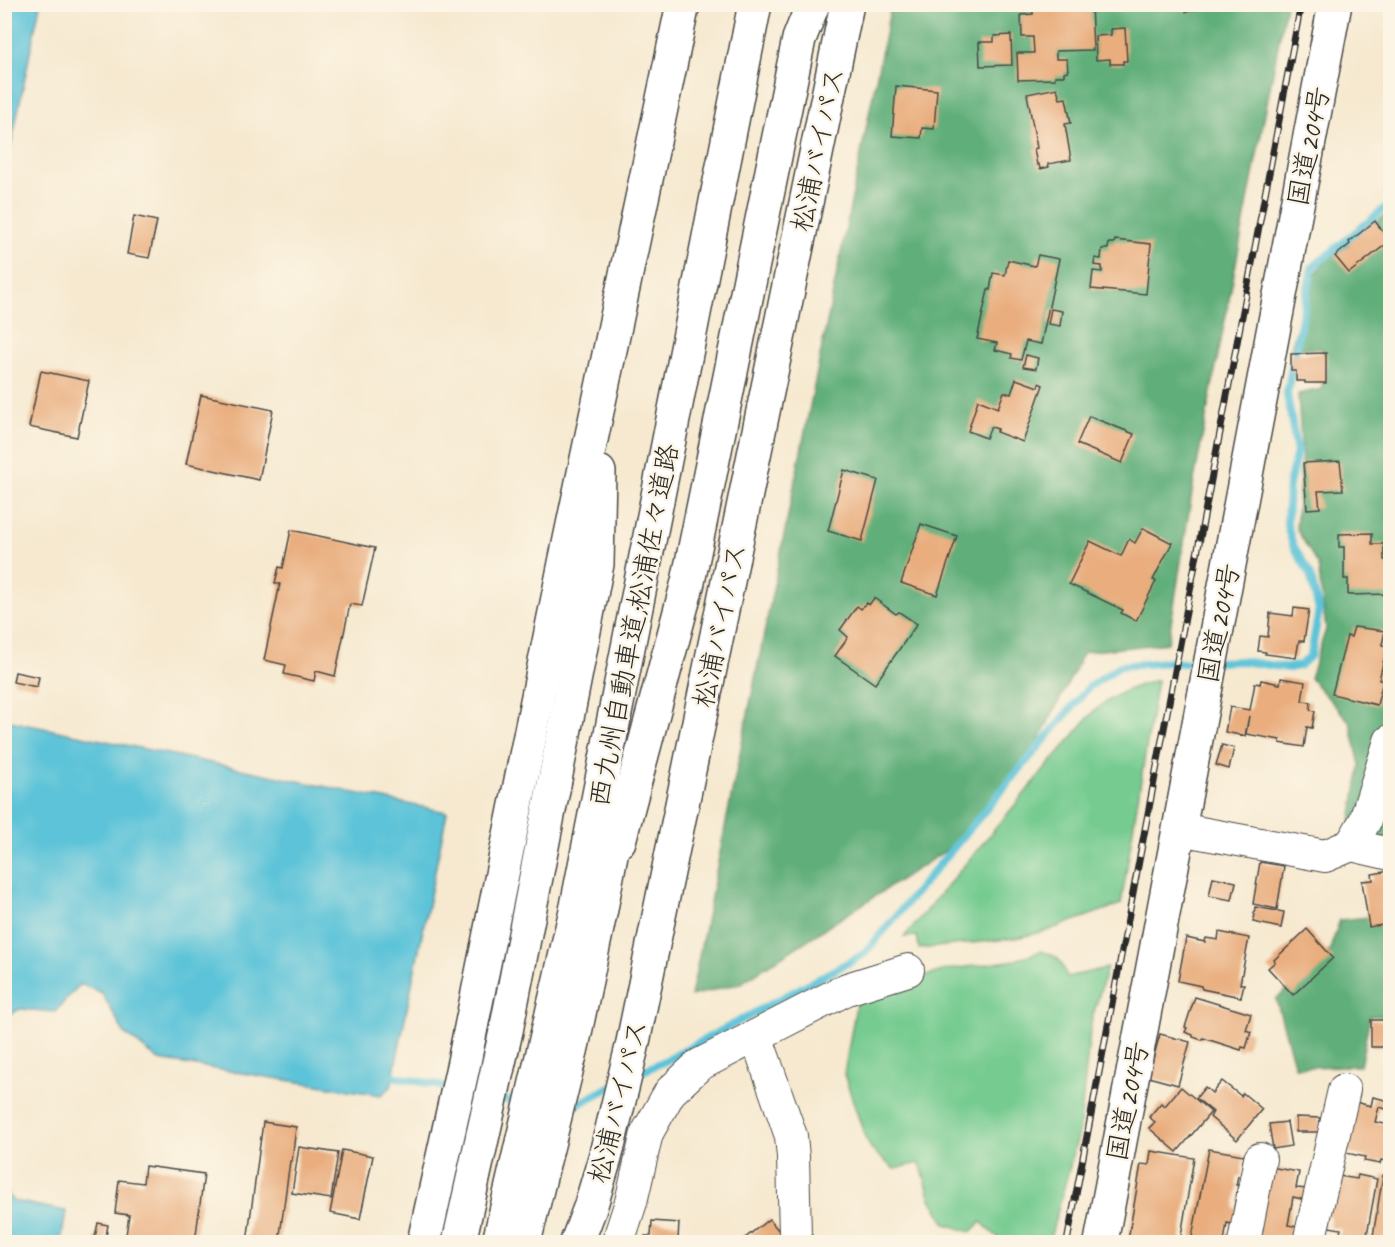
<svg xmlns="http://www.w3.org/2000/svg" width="1395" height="1247" font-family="Caveat,'Klee One',sans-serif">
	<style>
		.green { fill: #75cb90; stroke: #507b5e; stroke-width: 1.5 }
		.forest { fill: #60af7a; stroke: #466d52; stroke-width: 1.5 }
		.water { fill: #5bc3d8; stroke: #437782; stroke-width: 1.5 }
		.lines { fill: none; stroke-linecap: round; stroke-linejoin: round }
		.stream { stroke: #5bc3d8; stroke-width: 8 }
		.building { fill: #e9ad7e }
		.minor-casing { stroke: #494844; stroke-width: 34 }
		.highway-casing { stroke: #494844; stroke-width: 36 }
		.minor { stroke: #fff; stroke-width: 32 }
		.highway { stroke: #fff; stroke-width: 33 }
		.rail-casing { stroke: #2b2b2b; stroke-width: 7 }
		.rail { stroke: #fcf5e5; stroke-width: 4.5; stroke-dasharray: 14; stroke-linecap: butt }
		.labels { text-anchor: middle; stroke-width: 5; stroke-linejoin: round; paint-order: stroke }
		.street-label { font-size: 28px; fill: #2b2b2b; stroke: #fcf5e5 }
	</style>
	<rect width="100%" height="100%" fill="#fcf5e5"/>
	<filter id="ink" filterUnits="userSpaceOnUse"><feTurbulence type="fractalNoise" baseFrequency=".0167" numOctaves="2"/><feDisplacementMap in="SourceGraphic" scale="12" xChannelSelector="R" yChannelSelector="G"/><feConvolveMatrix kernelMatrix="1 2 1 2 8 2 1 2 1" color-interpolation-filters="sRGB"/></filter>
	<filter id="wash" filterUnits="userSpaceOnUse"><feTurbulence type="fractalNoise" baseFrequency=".008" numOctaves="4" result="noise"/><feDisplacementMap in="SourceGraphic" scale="24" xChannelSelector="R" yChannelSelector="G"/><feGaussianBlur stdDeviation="1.35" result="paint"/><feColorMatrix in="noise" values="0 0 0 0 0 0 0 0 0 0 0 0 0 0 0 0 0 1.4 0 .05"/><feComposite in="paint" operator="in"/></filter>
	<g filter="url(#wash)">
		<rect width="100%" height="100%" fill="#f6e9d0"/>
		<g class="green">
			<path d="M1157 680 1121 904 1046 931 1016 938 919 949 917 936 904 937 1093 712C1115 693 1130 688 1157 680Z"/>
			<path d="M1041 951C1059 956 1061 960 1067 977L1107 968 1091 1022 1079 1133 1049 1242H1003L981 1222 971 1232 946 1224 931 1199 920 1163 894 1169 872 1150 865 1137 844 1074 857 999 945 970 1016 960Z"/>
		</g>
		<g class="forest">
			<path d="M891 5H1286L1194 480 1168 643 1084 652 1035 748 959 842 741 983 691 996Z"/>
			<path d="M1390 212V845L1351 821 1360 765 1350 722 1310 678 1326 629 1318 565 1296 528 1302 455 1298 394 1322 389 1323 349 1291 348 1312 277 1329 258Z"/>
			<path d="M1390 915V1016H1370L1360 1066 1295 1067 1276 999 1327 958 1340 920Z"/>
		</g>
		<g class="water">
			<path d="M5 4 40 5 5 174 4 5Z"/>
			<path d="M5 720 447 812 391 1087 381 1095 159 1060 124 1033 102 993 80 984 55 1012 20 1009 5 1017Z"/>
			<path d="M5 1190 13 1201 66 1211 61 1242H5Z"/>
		</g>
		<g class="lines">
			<g class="stream">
				<path d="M1217 662 1242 661 1289 668 1301 665 1311 655 1319 610 1310 574 1293 545 1287 525 1289 485 1297 452 1287 393 1312 268 1390 204"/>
				<path d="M634 1075 667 1060 864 954 1089 687 1120 666 1168 662 1184 663 1204 662"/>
				<path d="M393 1076 451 1088"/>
				<path d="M496 1097 525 1105"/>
				<path d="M564 1108 569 1109 614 1085"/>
			</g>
		</g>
		<g id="blocks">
			<g class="building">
				<path d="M1091 4 1093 50 1056 51V59H1067L1068 71 1064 72V76H1055V79L1018 80 1017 53H1034L1033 37H1022L1021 15 1033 14V6Z"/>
				<path d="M1184 4H1200V9L1186 12Z"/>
				<path d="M1125 28 1127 61H1123V64H1110V59L1096 60 1095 36 1111 35V29Z"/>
				<path d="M1011 35 1012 65 980 66 979 42H994V36Z"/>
				<path d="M1389 76H1390V94L1386 93Z"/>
				<path d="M896 86 937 90 934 129 922 128 921 138 892 136Z"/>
				<path d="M1057 88 1060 99 1066 98 1071 123 1065 124 1071 160 1048 164 1049 167 1040 169 1039 164 1037 165 1034 149 1037 148 1027 94Z"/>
				<path d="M134 216 157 221 149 258 127 254Z"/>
				<path d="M1375 221 1390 241 1349 273 1335 256 1350 244 1349 242Z"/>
				<path d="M1115 240 1151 244 1146 294 1091 289 1093 271 1102 272V266L1094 265 1095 258 1101 259 1102 249H1108L1109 243H1114Z"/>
				<path d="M1038 255 1059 259 1041 344 1026 341 1021 360 1011 358 1012 354 995 350 997 343 977 339 988 290H990L993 273 1005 275 1008 260 1035 266Z"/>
				<path d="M1051 309 1062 311 1060 326 1048 324Z"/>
				<path d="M1326 353V383H1305V381H1296V371H1291V354Z"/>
				<path d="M1026 355 1038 358 1036 369 1023 367Z"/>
				<path d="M41 371 89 381 77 437 29 427Z"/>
				<path d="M1016 379 1038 387 1039 383 1043 385 1023 442 996 432 998 429 991 427 986 438 968 431 978 400 998 408 1004 392 1011 394Z"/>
				<path d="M201 395 273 410 259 480 186 464Z"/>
				<path d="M1089 416 1134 434 1122 463 1077 444Z"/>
				<path d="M1340 461 1343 490 1318 491 1320 508 1307 509 1303 463Z"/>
				<path d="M844 470 878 480 862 541 828 531Z"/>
				<path d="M921 524 957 536 937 595 901 583Z"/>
				<path d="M1143 528 1172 543 1153 580 1156 581 1136 621 1121 613 1123 610 1069 584 1090 541 1121 556 1129 539 1135 543Z"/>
				<path d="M291 530 375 548 362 606 350 604 335 676 316 671 314 681 284 674 286 665 264 660 280 584 275 583 279 567 283 568Z"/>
				<path d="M1372 533V544H1384V560H1387L1388 569H1390V594L1348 595V579H1344V547H1339V534Z"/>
				<path d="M874 598 896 614 899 612 917 624 875 684 835 656 848 637 840 630 857 606 861 609 866 603 869 605Z"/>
				<path d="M1294 608 1309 610 1304 641H1299L1296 658 1265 654 1266 652 1258 651 1260 636 1268 637 1270 613 1293 616Z"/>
				<path d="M1354 627 1385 631 1382 645 1387 646 1379 680 1383 681 1377 705 1332 694 1347 636 1351 637Z"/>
				<path d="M15 672 39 677 37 687 13 682Z"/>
				<path d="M1281 678 1305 682 1302 701 1311 702 1310 710 1315 711 1312 728 1307 727 1304 747 1280 743V740L1246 734 1249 716 1245 736 1225 732 1230 707 1250 710 1255 683 1260 684 1261 680 1280 684Z"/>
				<path d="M1222 745 1234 748 1229 769 1216 765Z"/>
				<path d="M1390 782V817L1383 815Z"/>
				<path d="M1260 862 1284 866 1277 909 1253 904Z"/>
				<path d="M1390 871V924L1369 927 1362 881 1373 880 1372 874Z"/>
				<path d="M1213 877 1236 882 1232 900 1209 896Z"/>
				<path d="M1255 907 1284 912 1281 928 1253 922Z"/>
				<path d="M1307 929 1333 958 1293 995 1268 968 1275 962 1274 960Z"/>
				<path d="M1219 932 1249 938 1240 984H1244L1241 997 1202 989 1201 986 1178 981 1186 938 1205 942 1206 938 1218 940Z"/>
				<path d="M1195 997 1251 1014 1246 1030 1251 1032 1246 1048 1242 1047 1241 1050 1203 1038 1202 1040 1193 1037V1035L1185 1032 1187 1028 1185 1027Z"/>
				<rect x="1371" y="1020" width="19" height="27"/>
				<path d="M1160 1034 1190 1042 1178 1085 1148 1077Z"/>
				<path d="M1222 1081 1241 1096 1243 1093 1262 1109 1237 1140 1210 1117 1213 1112 1196 1098 1205 1087 1212 1093Z"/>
				<path d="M1181 1087 1211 1112 1177 1152 1149 1128 1155 1122 1149 1117 1161 1103 1165 1106Z"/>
				<path d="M1373 1097 1390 1101 1389 1110 1379 1107 1375 1122 1390 1125 1387 1137 1390 1138V1146L1387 1161 1381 1160 1380 1164 1364 1161 1365 1157 1342 1152 1355 1102 1371 1106Z"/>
				<path d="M1296 1117 1320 1118V1132H1296Z"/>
				<path d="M263 1122 296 1127 292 1161H290L279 1242H247Z"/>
				<path d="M1287 1122 1291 1146 1273 1149 1269 1124Z"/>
				<path d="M299 1147 338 1153 331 1199 292 1193Z"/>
				<path d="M1209 1149 1244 1155 1241 1176H1238L1236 1185H1238L1234 1208 1239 1209 1236 1225 1227 1223 1224 1242H1191Z"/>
				<path d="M342 1150 373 1156 360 1219 330 1213Z"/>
				<path d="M1151 1151 1194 1158 1180 1242H1144L1128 1240 1141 1164 1149 1165Z"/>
				<path d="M145 1166 204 1174 195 1242H125L129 1215 115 1213 119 1180 143 1183Z"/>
				<path d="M1270 1167 1299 1172 1296 1188 1308 1189 1306 1200 1293 1197 1288 1225 1303 1228 1300 1242H1255Z"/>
				<path d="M1358 1175 1377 1179 1367 1235 1370 1236 1369 1242H1347L1338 1241 1341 1229 1329 1227 1331 1216 1327 1215 1339 1176 1357 1179Z"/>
				<path d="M1383 1175 1390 1176V1242H1372Z"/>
				<path d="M769 1219 784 1237 777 1242H746L744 1239Z"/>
				<path d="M652 1221 679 1223 678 1239 685 1240V1242H645V1236H651Z"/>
				<path d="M98 1223 108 1225 105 1242H94Z"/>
			</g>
		</g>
	</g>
	<g filter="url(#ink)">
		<use href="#blocks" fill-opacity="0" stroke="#494844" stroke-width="1.5"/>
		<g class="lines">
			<g class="minor-casing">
				<g id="minor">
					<path d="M1179 829 1325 856 1351 845 1365 821 1390 741"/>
					<path d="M1351 845 1390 854"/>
					<path d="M756 1036 791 1136 793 1157 795 1234 797 1242"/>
					<path d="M618 1242 631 1202 647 1133 670 1092 699 1065 847 989 908 970"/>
					<path d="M1244 1242 1260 1159"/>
					<path d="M1309 1242 1344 1090"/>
				</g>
			</g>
			<g class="highway-casing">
				<g id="highway">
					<path d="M619 841 688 582 799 39 813 4"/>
					<path d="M424 1242 464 1062 565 563 683 4"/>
					<path d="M459 1242 506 1031 597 564 599 472"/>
					<path d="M499 1242 577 906 755 4"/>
					<path d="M524 1242 572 1047 601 909 618 816"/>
					<path d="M577 1242 590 1208 605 1158 632 1047 847 4"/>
					<path d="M1101 1242 1335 4"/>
				</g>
			</g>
			<use href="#minor" class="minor"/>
			<use href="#highway" class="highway"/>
			<g class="rail-casing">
				<path id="rail" d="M1067 1242 1301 4"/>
			</g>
			<use href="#rail" class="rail"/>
		</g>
	</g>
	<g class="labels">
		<g class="street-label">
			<text transform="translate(1308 146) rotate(-79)" y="10">国道204号</text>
			<text transform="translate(817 149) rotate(-78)" y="10">松浦バイパス</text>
			<text transform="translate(1218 623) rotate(-79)" y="10">国道204号</text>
			<text transform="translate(633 625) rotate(-79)" y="10">西九州自動車道;松浦佐々道路</text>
			<text transform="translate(719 625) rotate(-78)" y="10">松浦バイパス</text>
			<text transform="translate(617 1101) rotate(-76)" y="10">松浦バイパス</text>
			<text transform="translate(1127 1101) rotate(-79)" y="10">国道204号</text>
		</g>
	</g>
	<rect width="1395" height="1247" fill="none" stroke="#fcf5e5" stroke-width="24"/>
</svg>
